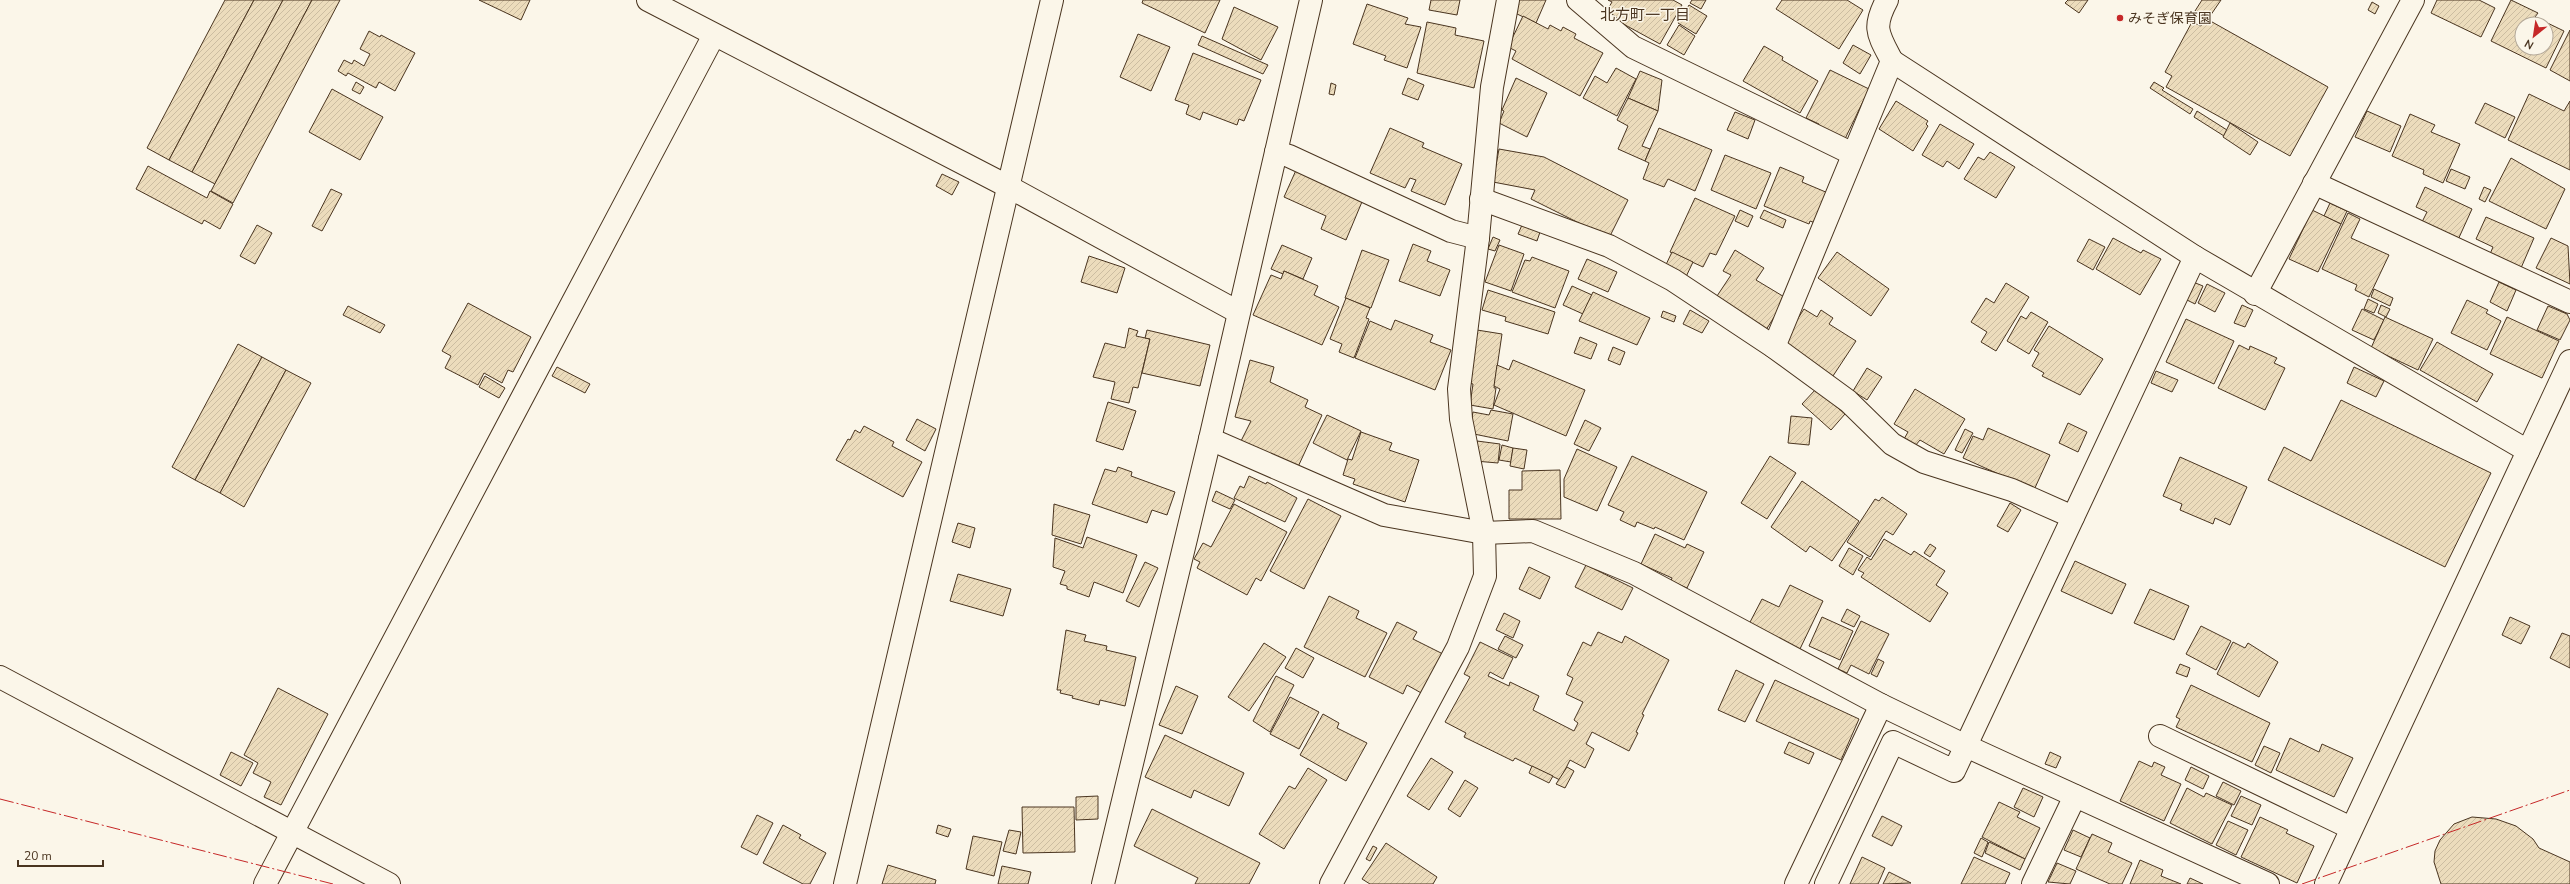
<svg xmlns="http://www.w3.org/2000/svg" width="2570" height="884" font-family="'Nunito Sans','Noto Sans JP',sans-serif">
	<style>
		.building { fill: url(#building-hatch); stroke: #4a3520; fill-rule: evenodd }
		.lines { fill: none; stroke-linecap: round; stroke-linejoin: round }
		.street-casing { stroke: #4a3520; stroke-width: 24 }
		.secondary-casing { stroke: #4a3520; stroke-width: 24 }
		.street { stroke: #fbf6e9; stroke-width: 22 }
		.secondary { stroke: #fbf6e9; stroke-width: 22 }
		.power { stroke: #c62828; stroke-width: 1; stroke-dasharray: 14 3 2 3; stroke-linecap: butt }
		.poi-dot { fill: #c62828; stroke: #fbf6e9; stroke-width: 1.5 }
		.labels { text-anchor: middle; stroke-width: 3; stroke-linejoin: round; paint-order: stroke }
		.poi-label { font-size: 14px; fill: #4a3520; stroke: #fbf6e9; text-anchor: start }
		.neighbourhood-label { font-size: 15px; fill: #4a3520; stroke: #fbf6e9 }
	</style>
	<defs>
		<pattern id="building-hatch" width="6" height="6" patternUnits="userSpaceOnUse"><rect width="6" height="6" fill="#ecdcbc"/><path d="M-1 1l2-2M0 6l6-6M5 7l2-2" fill="none" stroke="#ccbda1"/></pattern>
	</defs>
	<rect width="100%" height="100%" fill="#fbf6e9"/>
	<g class="building">
		<path d="M225 0H254L169 160 147 148Z"/>
		<path d="M254 0H283L192 172 169 160Z"/>
		<path d="M283 0H312L215 184 192 172Z"/>
		<path d="M312 0H340L233 203 211 191Z"/>
		<path d="M479 0H530L521 20Z"/>
		<path d="M1143 0H1220L1205 33 1142 3Z"/>
		<path d="M1431 0H1460L1457 15 1429 10Z"/>
		<path d="M1518 0H1546L1536 23 1515 13Z"/>
		<path d="M1608 0H1673L1682 5 1660 44 1605 14 1612 2Z"/>
		<path d="M1692 0H1706L1701 9 1690 3Z"/>
		<path d="M1782 0H1847L1863 10 1839 49 1776 9Z"/>
		<path d="M2068 0H2088L2079 13 2065 3Z"/>
		<path d="M2202 0H2221L2208 19 2195 11Z"/>
		<path d="M2437 0H2479L2495 8 2481 37 2431 13Z"/>
		<path d="M2511 0 2538 13 2535 17 2564 31 2546 68 2491 41ZM2522 24H2546V48H2522Z"/>
		<path d="M2372 2 2379 6 2375 14 2368 10Z"/>
		<path d="M1367 4 1408 18 1405 24 1421 27 1407 68 1384 60 1386 56 1353 44Z"/>
		<path d="M1689 5 1707 16 1696 34 1678 23Z"/>
		<path d="M1234 7 1278 27 1261 60 1222 39Z"/>
		<path d="M1523 16 1548 29 1550 25 1561 31 1563 27 1576 34 1574 38 1603 53 1580 96 1512 59 1516 51 1508 47Z"/>
		<path d="M2205 18 2328 87 2290 156 2166 87 2172 76 2165 72 2192 22 2201 26Z"/>
		<path d="M1427 22 1456 28 1455 35 1484 41 1474 88 1417 73Z"/>
		<path d="M1679 25 1695 36 1684 55 1667 45Z"/>
		<path d="M2570 30V81L2550 70Z"/>
		<path d="M369 31 380 37 381 35 415 53 395 91 379 82 376 88 348 73 346 76 338 71 344 60 352 64 354 60 364 66 370 54 360 49Z"/>
		<path d="M1138 34 1170 47 1151 91 1120 77Z"/>
		<path d="M1202 36 1268 65 1263 74 1198 45Z"/>
		<path d="M1853 45 1871 55 1860 74 1843 63Z"/>
		<path d="M1764 46 1783 57 1782 60 1818 81 1800 113 1743 81Z"/>
		<path d="M1193 53 1261 80 1244 121 1239 119 1237 125 1203 112 1200 120 1186 114 1189 105 1175 100Z"/>
		<path d="M1616 68 1636 79 1617 116 1583 98 1595 76 1607 83Z"/>
		<path d="M1830 70 1869 89 1844 141 1817 128 1819 124 1806 118Z"/>
		<path d="M1640 71 1662 80 1658 111 1628 98Z"/>
		<path d="M1408 78 1424 85 1418 100 1402 94Z"/>
		<path d="M1516 78 1547 93 1527 137 1499 123 1504 111 1502 110Z"/>
		<path d="M356 82 364 87 360 94 352 90Z"/>
		<path d="M2154 82 2164 88 2162 90 2193 109 2190 114 2150 88Z"/>
		<path d="M1331 83 1336 85 1334 95 1329 94Z"/>
		<path d="M332 89 383 117 360 160 309 132Z"/>
		<path d="M2529 94 2564 111 2570 101V170L2508 140Z"/>
		<path d="M1628 98 1658 111 1642 146 1650 149 1645 161 1618 149 1628 126 1617 120Z"/>
		<path d="M1896 101 1928 121 1926 124 1928 126 1913 151 1879 129Z"/>
		<path d="M2485 103 2515 117 2505 138 2475 123Z"/>
		<path d="M2197 111 2227 130 2224 136 2194 117Z"/>
		<path d="M2367 111 2401 126 2390 152 2355 137Z"/>
		<path d="M1735 112 1755 120 1748 139 1727 130Z"/>
		<path d="M2410 114 2435 125 2431 132 2460 144 2443 183 2423 174 2424 170 2392 156Z"/>
		<path d="M2230 123 2258 142 2250 155 2223 137Z"/>
		<path d="M1940 124 1974 144 1959 169 1947 161 1943 167 1922 155Z"/>
		<path d="M1390 128 1424 143 1422 147 1462 164 1445 205 1411 191 1416 180 1410 178 1405 188 1370 173Z"/>
		<path d="M1659 128 1712 150 1695 191 1668 179 1664 187 1643 179 1649 163 1645 161Z"/>
		<path d="M1499 149 1544 157 1628 200 1609 238 1531 199 1535 190 1493 182Z"/>
		<path d="M1990 152 2015 167 1996 198 1964 179 1978 157 1984 160Z"/>
		<path d="M1725 155 1771 173 1756 209 1711 190Z"/>
		<path d="M2511 158 2565 189 2546 229 2489 201Z"/>
		<path d="M148 166 207 198 210 191 233 204 220 229 204 220 202 224 136 189Z"/>
		<path d="M1780 167 1804 177 1802 182 1828 193 1815 223 1810 221 1809 224 1764 206Z"/>
		<path d="M1297 168 1364 197 1346 240 1321 229 1326 216 1284 197Z"/>
		<path d="M2451 169 2470 177 2465 189 2446 181Z"/>
		<path d="M942 174 959 182 952 195 936 186Z"/>
		<path d="M2425 187 2472 209 2457 242 2420 226 2427 212 2416 207Z"/>
		<path d="M2484 187 2491 190 2485 202 2479 199Z"/>
		<path d="M331 189 342 194 322 231 312 226Z"/>
		<path d="M1695 198 1735 216 1716 255 1710 253 1703 267 1670 252Z"/>
		<path d="M2330 203 2347 211 2341 224 2324 216Z"/>
		<path d="M1740 210 1753 216 1748 227 1735 221Z"/>
		<path d="M1764 210 1786 220 1783 228 1760 218Z"/>
		<path d="M2312 210 2341 224 2318 272 2289 259Z"/>
		<path d="M2348 213 2360 219 2351 238 2389 255 2369 297 2355 290 2357 285 2322 269Z"/>
		<path d="M2486 217 2534 238 2521 268 2490 254 2493 247 2476 239Z"/>
		<path d="M257 225 272 233 255 264 240 256Z"/>
		<path d="M1522 225 1540 232 1537 241 1518 234Z"/>
		<path d="M1493 237 1500 240 1495 251 1488 249Z"/>
		<path d="M2113 238 2141 253 2143 250 2161 259 2140 295 2096 269Z"/>
		<path d="M2551 238 2568 246 2570 284 2536 268Z"/>
		<path d="M2089 239 2105 247 2093 270 2077 261Z"/>
		<path d="M1413 244 1431 251 1427 261 1450 270 1440 296 1399 281Z"/>
		<path d="M1282 245 1312 258 1303 279 1284 271 1283 274 1271 269Z"/>
		<path d="M1499 245 1524 254 1511 291 1485 282Z"/>
		<path d="M1362 250 1389 260 1371 308 1345 298Z"/>
		<path d="M1735 250 1764 268 1756 280 1786 298 1766 330 1715 299 1731 275 1723 271Z"/>
		<path d="M1672 252 1693 262 1684 281 1663 271Z"/>
		<path d="M1837 252 1889 289 1871 316 1818 278Z"/>
		<path d="M1089 256 1125 268 1117 293 1081 282Z"/>
		<path d="M1532 257 1569 271 1555 308 1512 292 1525 260 1530 261Z"/>
		<path d="M1587 259 1617 272 1608 292 1578 279Z"/>
		<path d="M1284 271 1318 286 1314 295 1339 307 1322 345 1253 315 1271 275 1281 279Z"/>
		<path d="M2193 282 2203 286 2195 304 2185 299Z"/>
		<path d="M2499 282 2516 290 2507 311 2490 302Z"/>
		<path d="M2006 283 2029 297 1996 351 1981 342 1987 332 1971 322 1986 298 1994 303Z"/>
		<path d="M2207 284 2225 293 2215 312 2198 303Z"/>
		<path d="M1572 286 1592 295 1583 314 1563 305Z"/>
		<path d="M2374 289 2393 298 2390 306 2371 297Z"/>
		<path d="M1488 290 1555 312 1548 334 1505 321 1506 317 1482 310Z"/>
		<path d="M1593 292 1650 318 1637 345 1579 321Z"/>
		<path d="M1346 298 1370 308 1366 318 1369 319 1354 358 1339 352 1342 344 1330 339Z"/>
		<path d="M2368 299 2378 304 2374 313 2364 309Z"/>
		<path d="M2467 300 2488 310 2486 313 2501 321 2487 350 2451 333Z"/>
		<path d="M468 303 531 337 513 372 508 370 502 383 484 373 478 385 445 368 451 356 442 351Z"/>
		<path d="M2242 305 2253 310 2245 327 2234 323Z"/>
		<path d="M2381 305 2390 309 2386 317 2378 313Z"/>
		<path d="M348 306 385 325 380 333 343 315Z"/>
		<path d="M2548 306 2567 314 2570 320 2560 340 2537 330Z"/>
		<path d="M1804 309 1817 317 1821 310 1833 318 1829 324 1856 341 1831 379 1780 346Z"/>
		<path d="M2362 309 2384 320 2374 340 2352 330Z"/>
		<path d="M1690 310 1709 321 1702 333 1683 324Z"/>
		<path d="M1663 311 1676 316 1674 322 1661 317Z"/>
		<path d="M2031 312 2048 322 2029 354 2007 341 2021 316 2026 319Z"/>
		<path d="M2385 317 2433 339 2418 370 2371 348Z"/>
		<path d="M2507 317 2559 341 2542 378 2490 354Z"/>
		<path d="M2186 319 2234 341 2214 384 2166 362Z"/>
		<path d="M1395 320 1433 335 1430 342 1451 350 1435 390 1355 358 1370 321 1391 330Z"/>
		<path d="M2049 326 2103 359 2080 395 2042 376 2044 373 2032 366 2039 353 2034 350Z"/>
		<path d="M1129 328 1138 331 1136 336 1150 339 1138 388 1133 387 1129 403 1111 399 1115 382 1093 377 1105 343 1125 348Z"/>
		<path d="M1147 330 1210 345 1200 386 1142 373 1150 339 1145 338Z"/>
		<path d="M1477 330 1502 334 1494 388H1496L1493 409 1470 405 1473 384 1469 383Z"/>
		<path d="M1580 337 1597 344 1591 359 1574 353Z"/>
		<path d="M2437 342 2493 374 2477 402 2420 370Z"/>
		<path d="M238 344 262 357 195 480 172 467Z"/>
		<path d="M2239 345 2249 350 2250 346 2277 358 2274 363 2285 368 2265 410 2218 388Z"/>
		<path d="M1613 347 1625 352 1620 365 1608 360Z"/>
		<path d="M262 357 286 370 220 493 195 480Z"/>
		<path d="M1250 360 1274 367 1270 382 1308 400 1305 407 1322 415 1297 469 1240 443 1251 421 1235 417Z"/>
		<path d="M1513 360 1585 390 1566 436 1494 405 1500 389 1494 386 1497 365 1509 370Z"/>
		<path d="M557 367 590 384 585 393 552 376Z"/>
		<path d="M2354 367 2384 381 2376 397 2347 383Z"/>
		<path d="M1867 368 1882 377 1867 400 1853 391Z"/>
		<path d="M286 370 311 383 244 507 220 493Z"/>
		<path d="M2156 371 2178 380 2172 392 2151 383Z"/>
		<path d="M485 376 505 388 499 398 479 387Z"/>
		<path d="M1816 389 1845 414 1831 430 1802 404Z"/>
		<path d="M1915 389 1965 419 1944 454 1920 440 1915 446 1904 439 1908 432 1894 424Z"/>
		<path d="M2341 400 2491 473 2445 567 2268 480 2284 447 2311 461Z"/>
		<path d="M1108 402 1136 411 1123 450 1096 441Z"/>
		<path d="M1491 410 1513 414 1508 441 1469 433 1473 412 1489 415Z"/>
		<path d="M1327 415 1361 431 1347 460 1313 443Z"/>
		<path d="M1791 416 1812 418 1809 445 1788 443Z"/>
		<path d="M917 419 936 429 925 451 906 440Z"/>
		<path d="M1585 420 1601 428 1589 451 1574 444Z"/>
		<path d="M2068 423 2087 432 2078 452 2059 443Z"/>
		<path d="M864 426 894 442 892 446 922 462 903 497 836 460 848 439 850 440 855 430 860 433Z"/>
		<path d="M1988 428 2050 455 2034 490 1963 458 1973 436 1983 440Z"/>
		<path d="M1965 429 1973 433 1962 453 1955 450Z"/>
		<path d="M1361 432 1392 443 1389 450 1419 460 1405 502 1353 484 1355 479 1343 475 1348 459 1352 460Z"/>
		<path d="M1477 441 1500 444 1498 463 1475 461Z"/>
		<path d="M1502 445 1513 448 1511 462 1499 460Z"/>
		<path d="M1513 448 1527 450 1524 469 1510 466Z"/>
		<path d="M1577 449 1617 467 1597 511 1564 497V479Z"/>
		<path d="M1632 456 1707 492 1684 540 1655 527 1654 529 1637 522 1635 527 1620 520 1624 512 1608 505Z"/>
		<path d="M1770 456 1796 473 1767 519 1741 503Z"/>
		<path d="M2180 457 2247 487 2230 525 2215 518 2213 524 2180 510 2182 504 2163 496Z"/>
		<path d="M1118 467 1132 472 1131 476 1175 492 1167 515 1152 510 1147 523 1092 504 1105 469 1116 472Z"/>
		<path d="M1560 470 1561 519H1509V490H1522V471Z"/>
		<path d="M1249 476 1266 484 1267 482 1297 498 1285 522 1234 498 1240 486 1244 488Z"/>
		<path d="M1802 481 1859 521 1832 561 1810 546 1806 552 1771 527Z"/>
		<path d="M1216 491 1235 500 1230 509 1212 501Z"/>
		<path d="M1882 497 1907 514 1893 535 1886 531 1870 557 1847 542 1875 499 1879 501Z"/>
		<path d="M1308 499 1341 516 1304 589 1270 571Z"/>
		<path d="M2010 503 2021 510 2008 532 1997 526Z"/>
		<path d="M1054 504 1090 515 1081 544 1052 535Z"/>
		<path d="M1234 504 1287 532 1261 581 1256 578 1247 595 1197 568 1200 562 1194 559 1203 543 1211 547Z"/>
		<path d="M958 523 975 528 970 548 952 542Z"/>
		<path d="M1655 534 1685 548 1687 544 1704 552 1687 588 1671 581 1672 578 1641 564Z"/>
		<path d="M1087 537 1137 555 1123 593 1094 582 1089 597 1067 589V586L1060 584 1065 571 1053 567 1055 538 1083 548Z"/>
		<path d="M1884 539 1911 555 1914 551 1945 571 1936 585 1948 593 1930 622 1861 577 1864 573 1858 570 1867 557 1871 560Z"/>
		<path d="M1930 544 1936 548 1930 557 1924 553Z"/>
		<path d="M1849 548 1863 556 1853 575 1839 566Z"/>
		<path d="M2075 561 2126 584 2112 614 2061 591Z"/>
		<path d="M1145 562 1158 568 1139 607 1126 601Z"/>
		<path d="M1586 565 1633 588 1622 610 1575 587Z"/>
		<path d="M1529 567 1550 577 1540 599 1519 589Z"/>
		<path d="M958 574 1011 589 1003 616 950 601Z"/>
		<path d="M1790 585 1823 601 1799 651 1748 626 1762 599 1779 607Z"/>
		<path d="M2150 589 2189 606 2174 640 2134 623Z"/>
		<path d="M1329 596 1359 611 1356 618 1387 633 1365 677 1304 647Z"/>
		<path d="M1847 609 1860 616 1854 627 1841 621Z"/>
		<path d="M1504 613 1520 621 1513 638 1496 630Z"/>
		<path d="M1822 617 1853 631 1840 660 1809 646Z"/>
		<path d="M2510 617 2530 626 2521 644 2502 635Z"/>
		<path d="M1861 621 1889 634 1869 674 1851 665 1847 673 1838 669Z"/>
		<path d="M1397 622 1417 632 1413 639 1443 654 1423 694 1407 685 1403 694 1369 677Z"/>
		<path d="M2201 626 2231 641 2216 670 2186 654Z"/>
		<path d="M1066 630 1086 635 1084 641 1107 646 1106 650 1136 657 1125 706 1100 700 1099 705 1072 698 1073 696 1060 693 1061 690H1057Z"/>
		<path d="M1598 632 1622 643 1625 636 1669 660 1642 714 1644 715 1636 732 1638 733 1629 751 1592 732 1586 744 1594 749 1585 768 1570 760 1560 780 1515 758 1513 761 1464 737 1466 733 1445 722 1470 677 1464 674 1480 642 1513 658 1503 679 1490 672 1488 676 1509 686 1510 682 1539 696 1533 710 1574 731 1578 723 1574 720 1583 702 1566 694 1573 678 1567 675 1583 642 1591 646Z"/>
		<path d="M2562 633 2570 636V668L2550 658Z"/>
		<path d="M1505 636 1523 645 1516 658 1498 649Z"/>
		<path d="M2233 642 2245 648 2248 643 2278 662 2259 697 2217 674Z"/>
		<path d="M1264 643 1286 657 1249 711 1228 697Z"/>
		<path d="M1296 648 1314 658 1303 678 1285 668Z"/>
		<path d="M1878 659 1884 662 1877 677 1871 674Z"/>
		<path d="M2180 664 2190 668 2187 677 2176 673Z"/>
		<path d="M1736 670 1764 684 1745 722 1718 710Z"/>
		<path d="M1276 676 1294 685 1270 732 1253 721Z"/>
		<path d="M1775 680 1859 719 1841 760 1756 721Z"/>
		<path d="M2191 685 2270 723 2252 762 2176 727 2180 719 2176 717Z"/>
		<path d="M1176 686 1198 696 1182 734 1159 725Z"/>
		<path d="M278 688 328 714 281 805 264 797 271 782 253 773 258 763 244 755Z"/>
		<path d="M1290 697 1319 712 1299 749 1270 734Z"/>
		<path d="M1323 714 1339 723 1337 728 1367 743 1346 781 1300 755Z"/>
		<path d="M1165 735 1244 773 1229 806 1194 790 1191 798 1145 777Z"/>
		<path d="M2290 738 2319 752 2322 744 2353 758 2334 797 2276 770Z"/>
		<path d="M1789 742 1814 753 1809 764 1784 753Z"/>
		<path d="M2264 746 2280 753 2271 773 2255 765Z"/>
		<path d="M231 752 253 763 241 786 220 775Z"/>
		<path d="M2050 752 2061 757 2056 768 2045 764Z"/>
		<path d="M1431 758 1453 772 1429 810 1407 796Z"/>
		<path d="M2139 761 2152 767 2154 762 2165 767 2161 775 2181 784 2164 821 2120 801Z"/>
		<path d="M1532 766 1553 776 1549 783 1529 773Z"/>
		<path d="M1567 767 1574 771 1565 788 1556 784Z"/>
		<path d="M2191 767 2209 776 2203 789 2185 780Z"/>
		<path d="M1308 768 1327 780 1284 849 1259 834 1289 786 1295 789Z"/>
		<path d="M1465 780 1478 788 1460 817 1448 809Z"/>
		<path d="M2223 782 2241 791 2234 805 2216 796Z"/>
		<path d="M2023 788 2043 797 2034 817 2014 807Z"/>
		<path d="M2187 788 2204 797 2206 793 2232 805 2212 844 2170 823Z"/>
		<path d="M1098 796V819L1076 820V797Z"/>
		<path d="M2241 796 2261 805 2252 825 2231 816Z"/>
		<path d="M1999 802 2020 812 2017 817 2040 828 2025 859 1982 837Z"/>
		<path d="M1022 807H1074L1075 852 1023 853Z"/>
		<path d="M1152 809 1260 863 1249 884H1195L1198 878 1134 846Z"/>
		<path d="M757 815 773 823 757 855 741 847Z"/>
		<path d="M1882 816 1902 826 1892 846 1872 836Z"/>
		<path d="M2260 817 2288 830 2286 833 2314 846 2297 883 2241 857Z"/>
		<path d="M2472 817 2496 819 2516 826 2533 839 2539 848 2570 862V884H2441L2434 862 2435 851 2440 840 2454 824Z"/>
		<path d="M2228 821 2248 830 2236 855 2216 845Z"/>
		<path d="M783 825 801 835 799 838 826 853 810 884H803L763 863Z"/>
		<path d="M938 825 951 829 948 837 936 833Z"/>
		<path d="M1009 830 1021 832 1016 854 1003 851Z"/>
		<path d="M2073 830 2090 838 2081 857 2064 850Z"/>
		<path d="M2092 834 2112 843 2108 852 2132 863 2122 884H2110L2076 869Z"/>
		<path d="M973 836 1002 842 994 876 966 869Z"/>
		<path d="M1981 838 1988 842 1982 857 1974 853Z"/>
		<path d="M1989 842 2025 859 2020 870 1985 853Z"/>
		<path d="M1386 843 1437 877 1433 884H1370L1362 879Z"/>
		<path d="M1373 846 1377 848 1370 861 1366 859Z"/>
		<path d="M1862 857 1885 868 1878 884H1850Z"/>
		<path d="M1974 857 2010 873 2005 884H1961Z"/>
		<path d="M2140 860 2163 870 2161 876 2181 884H2130Z"/>
		<path d="M2057 863 2076 871 2070 884 2048 882Z"/>
		<path d="M888 865 936 880 935 884H882Z"/>
		<path d="M1002 866 1031 872 1028 884H998Z"/>
		<path d="M1889 872 1911 883 1883 884Z"/>
		<path d="M2190 878 2203 884H2187Z"/>
	</g>
	<g class="lines">
		<g class="street-casing">
			<g id="street">
				<path d="M648 0 1009 187 1238 312"/>
				<path d="M1578 0 1633 47 1853 154"/>
				<path d="M1892 61 2195 257"/>
				<path d="M1276 152 1289 156 1451 231 1478 238"/>
				<path d="M2314 183 2570 302"/>
				<path d="M1481 199 1609 246 1673 280 1774 347 1848 401 1892 444 1924 462 2012 490 2073 517"/>
				<path d="M2255 294 2413 0"/>
				<path d="M1774 347 1892 61C1878 34 1872 28 1887 0"/>
				<path d="M1210 439 1384 515 1484 533 1533 531 1634 573 1881 705 1966 746 2268 884"/>
				<path d="M0 677 389 884"/>
				<path d="M2160 736 2351 828"/>
				<path d="M265 884 714 35"/>
				<path d="M845 884 1052 0"/>
				<path d="M1331 884 1458 647 1485 576 1484 533 1461 419 1459 389 1478 238 1492 87 1508 0"/>
				<path d="M1796 884 1881 705"/>
				<path d="M1826 884 1893 742 1954 771 2195 257 2528 451"/>
				<path d="M2033 884 2075 796"/>
				<path d="M2326 884 2570 361"/>
			</g>
		</g>
		<g class="secondary-casing">
			<path id="secondary" d="M1103 884 1210 439 1311 0"/>
		</g>
		<use href="#street" class="street"/>
		<use href="#secondary" class="secondary"/>
		<g class="power">
			<path d="M0 799 333 884"/>
			<path d="M2302 884 2570 790"/>
		</g>
	</g>
	<circle class="poi-dot" cx="2120" cy="18" r="4"/>
	<g class="labels">
		<g class="poi-label">
			<text x="2128" y="23">みそぎ保育園</text>
		</g>
		<g class="neighbourhood-label">
			<text x="1645" y="20">北方町一丁目</text>
		</g>
	</g>
	<g transform="translate(2534 36) rotate(210)"><circle r="19" fill="#fbf6e9" stroke="#b4a999"/>
	<path d="M0-3L7 15L0 10L-7 15Z" fill="#c62828"/>
	<text y="-6" font-size="11" font-weight="bold" text-anchor="middle" fill="#4a3520">N</text>
	</g>
	<path d="M18 860v6h85v-6" fill="none" stroke="#4a3520" stroke-width="2"/>
	<text x="24" y="860" font-size="12" fill="#4a3520" stroke="#fbf6e9" stroke-width="3" paint-order="stroke">20 m</text>
</svg>
